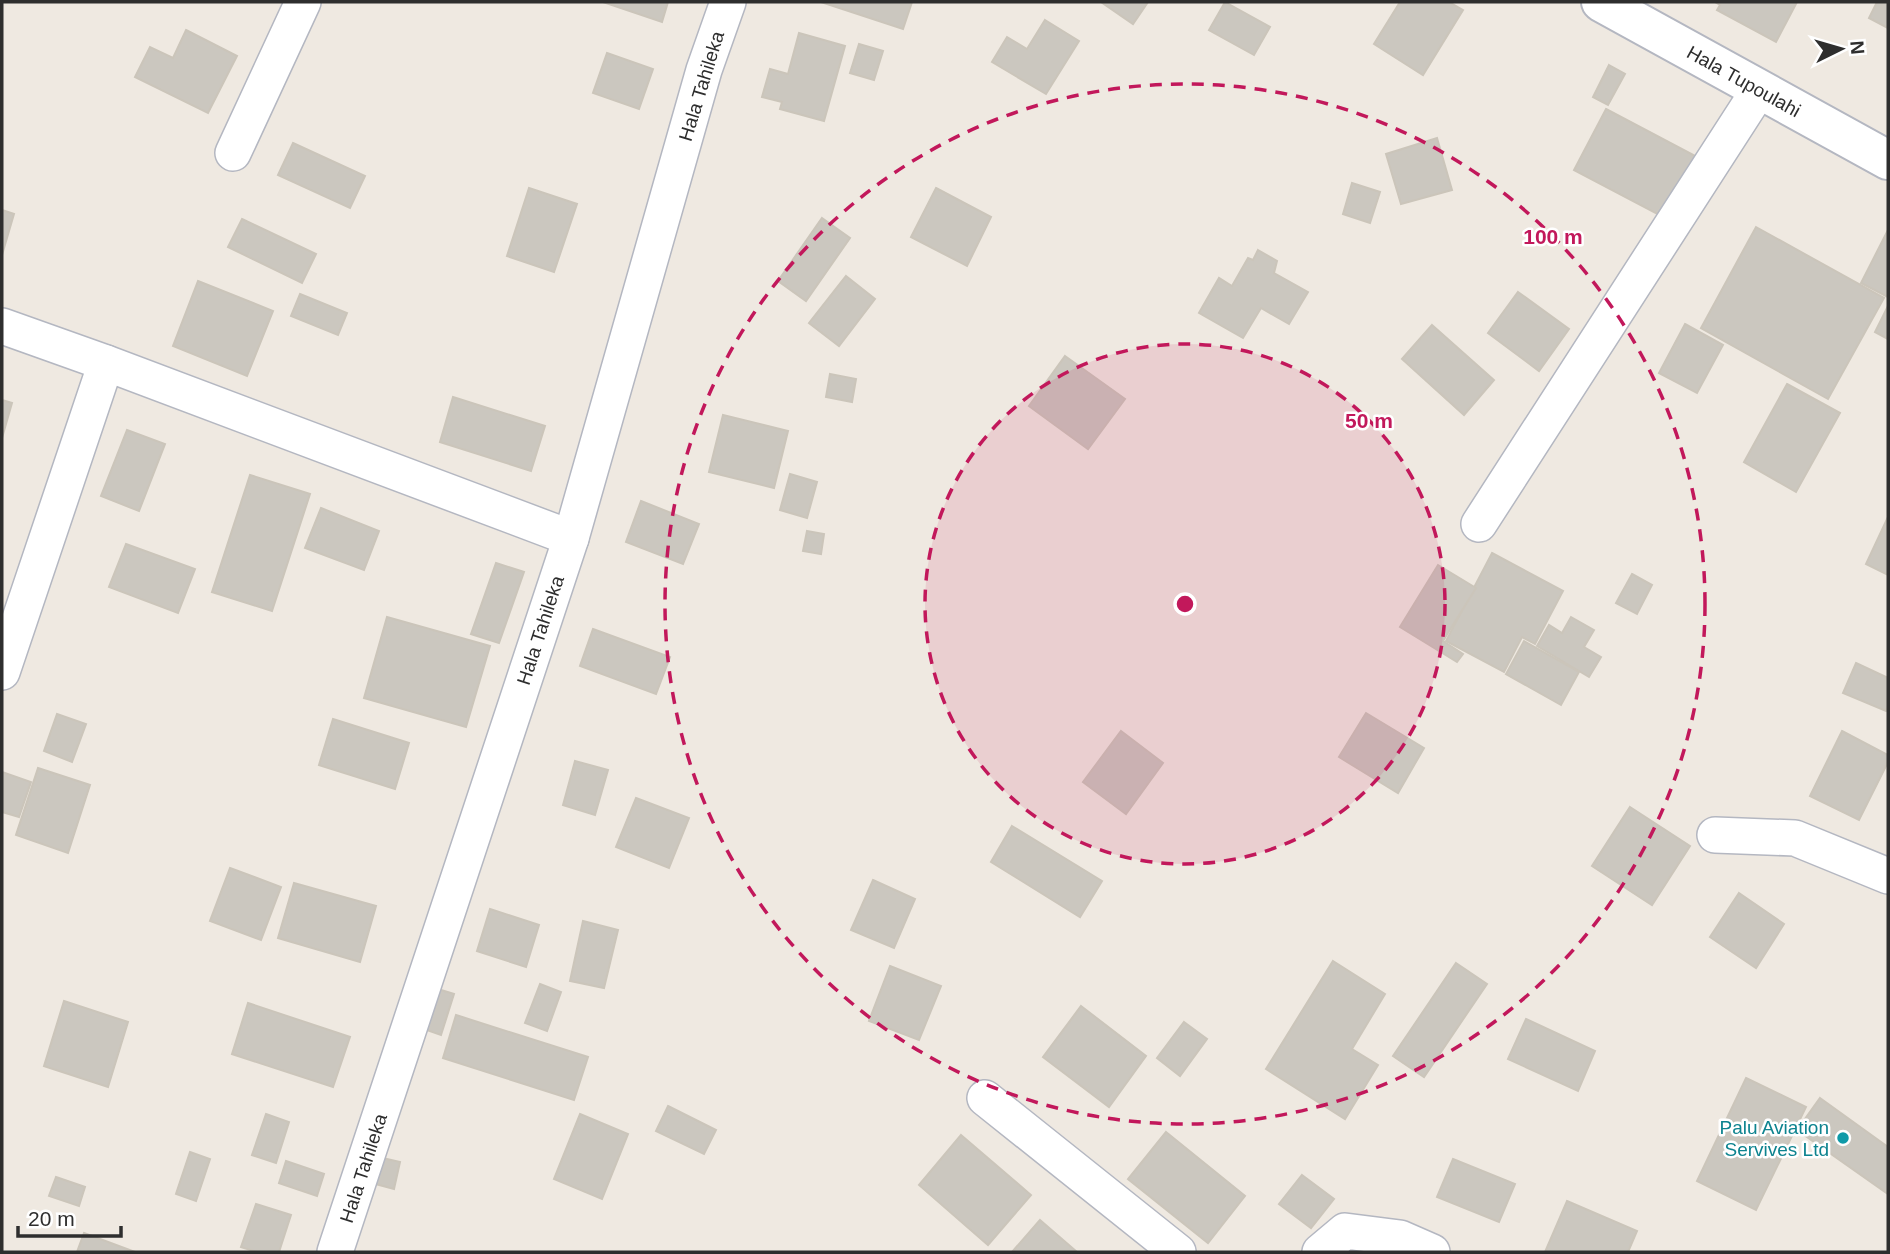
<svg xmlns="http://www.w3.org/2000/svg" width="1890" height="1254" font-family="Arial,sans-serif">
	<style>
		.building { fill: #cbc7bf; stroke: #cbc5ba; stroke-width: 2 }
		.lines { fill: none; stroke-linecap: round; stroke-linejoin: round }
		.minor-casing { stroke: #b4b7c1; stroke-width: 38 }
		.secondary-casing { stroke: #b4b7c1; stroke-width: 42 }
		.minor { stroke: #fff; stroke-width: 35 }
		.secondary { stroke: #fff; stroke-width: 38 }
		.ring { fill: none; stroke: #c2185b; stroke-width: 3.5; stroke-dasharray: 12 9 }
		.culture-dot { fill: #0f9aa8; stroke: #fff; stroke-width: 2.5 }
		.labels { text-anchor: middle; stroke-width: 5; stroke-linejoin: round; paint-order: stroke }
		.street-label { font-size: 19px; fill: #2e2e2e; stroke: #fff }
		.culture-label { font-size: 19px; fill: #0d838f; stroke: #fff; text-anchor: end }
		.centre { fill: #c2185b; stroke: #fff; stroke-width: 3.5 }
		.ring-label { font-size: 21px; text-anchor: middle; font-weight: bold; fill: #c2185b; stroke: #fff; stroke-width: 5; stroke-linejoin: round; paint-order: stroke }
	</style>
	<rect width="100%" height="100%" fill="#efe9e1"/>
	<g class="building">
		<path d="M603 2H668L662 22Z"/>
		<path d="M821 2H912L903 29Z"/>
		<path d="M1101 2H1148L1133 24Z"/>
		<path d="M1225 2 1270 27 1254 55 1209 30Z"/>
		<path d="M1400 2H1449L1463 10 1423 75 1374 44Z"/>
		<path d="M1715 2H1797L1776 42 1717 10 1720 5Z"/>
		<path d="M1877 2H1888V28L1869 18Z"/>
		<path d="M1045 20 1079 41 1046 94 992 62 1007 37 1027 49Z"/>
		<path d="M186 30 237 56 208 113 135 77 150 47 173 58Z"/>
		<path d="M799 33 845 46 824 121 780 109 782 102 762 97 770 69 788 74Z"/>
		<path d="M859 44 883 51 874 80 850 73Z"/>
		<path d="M607 53 653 69 639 109 593 93Z"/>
		<path d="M1609 65 1625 74 1608 105 1593 97Z"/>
		<path d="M1606 109 1697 157 1665 218 1574 170Z"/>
		<path d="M1437 138 1452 190 1401 204 1386 154Z"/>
		<path d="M293 143 365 176 350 208 278 175Z"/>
		<path d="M1352 183 1380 192 1370 223 1343 214Z"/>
		<path d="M529 188 577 204 554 272 507 256Z"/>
		<path d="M936 188 991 217 967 266 911 237Z"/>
		<path d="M2 210 14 214 2 255Z"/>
		<path d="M822 218 850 238 806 301 778 281Z"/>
		<path d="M242 219 316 254 302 283 228 247Z"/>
		<path d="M1756 227 1884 298 1828 399 1701 328Z"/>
		<path d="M1888 230V297L1861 283Z"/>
		<path d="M1258 250 1277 261 1274 273 1308 292 1289 324 1261 308 1243 338 1199 313 1219 278 1232 286 1248 258 1253 260Z"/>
		<path d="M846 276 875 299 839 346 809 323Z"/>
		<path d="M198 281 273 311 247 376 173 346Z"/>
		<path d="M1518 292 1569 329 1539 371 1488 333Z"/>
		<path d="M300 294 347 313 338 335 291 316Z"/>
		<path d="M1888 306V339L1875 332Z"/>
		<path d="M1685 324 1723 345 1697 393 1659 373Z"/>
		<path d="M1432 325 1494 380 1464 415 1402 359Z"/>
		<path d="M1065 356 1125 399 1088 449 1029 406Z"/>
		<path d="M830 374 856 379 852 402 826 397Z"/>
		<path d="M1787 384 1840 413 1796 492 1744 462Z"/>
		<path d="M453 397 545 426 531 471 440 442Z"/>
		<path d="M2 400 12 403 2 438Z"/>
		<path d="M723 415 788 431 774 488 709 472Z"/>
		<path d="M127 430 165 444 139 511 101 496Z"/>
		<path d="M790 474 817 482 807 518 780 510Z"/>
		<path d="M250 475 310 494 272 611 212 592Z"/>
		<path d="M641 501 699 524 683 564 626 542Z"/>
		<path d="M321 508 379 531 364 570 305 548Z"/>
		<path d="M1888 517V575L1866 564Z"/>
		<path d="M807 531 824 534 821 554 803 551Z"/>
		<path d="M126 544 195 569 178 613 109 587Z"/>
		<path d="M1492 553 1563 591 1535 644 1522 637 1504 672 1446 641Z"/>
		<path d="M496 563 524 572 499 643 471 634Z"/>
		<path d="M1438 565 1476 588 1443 641 1463 654 1457 662 1400 627Z"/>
		<path d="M1632 574 1652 585 1637 614 1616 603Z"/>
		<path d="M387 617 490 646 466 727 364 698Z"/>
		<path d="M1571 617 1594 630 1584 647 1601 657 1589 677 1537 646 1549 625 1562 633Z"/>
		<path d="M593 629 670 657 656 694 580 666Z"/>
		<path d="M1524 641 1579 672 1561 705 1506 674Z"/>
		<path d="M1856 663 1888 678V706L1886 711 1843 693Z"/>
		<path d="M1366 713 1424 748 1398 793 1339 757Z"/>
		<path d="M57 714 86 724 72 762 44 751Z"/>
		<path d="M333 719 409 743 395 789 319 765Z"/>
		<path d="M1121 731 1163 763 1126 814 1083 782Z"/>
		<path d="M1842 731 1888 755V762L1859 820 1810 796Z"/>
		<path d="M575 761 608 770 595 815 563 805Z"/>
		<path d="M38 768 90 785 68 853 16 835Z"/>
		<path d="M2 772 31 782 19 817 2 812Z"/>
		<path d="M636 798 689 818 669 868 616 847Z"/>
		<path d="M1630 807 1690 846 1652 905 1592 866Z"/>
		<path d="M1012 826 1102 881 1080 917 991 862Z"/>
		<path d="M230 868 281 887 261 940 210 921Z"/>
		<path d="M873 880 915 899 894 948 851 930Z"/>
		<path d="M294 883 376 906 360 962 278 938Z"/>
		<path d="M1739 893 1784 924 1756 968 1710 937Z"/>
		<path d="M490 909 539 925 526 967 477 951Z"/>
		<path d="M583 921 618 930 604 988 570 981Z"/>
		<path d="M1333 961 1385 994 1352 1049 1378 1065 1345 1119 1266 1069Z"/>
		<path d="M1456 963 1487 984 1424 1077 1393 1056Z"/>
		<path d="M890 966 941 986 919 1040 869 1021Z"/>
		<path d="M540 984 561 992 547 1031 525 1023Z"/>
		<path d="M428 986 454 994 441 1035 415 1026Z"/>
		<path d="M64 1001 128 1022 108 1087 44 1066Z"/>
		<path d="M248 1003 350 1037 333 1087 232 1054Z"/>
		<path d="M1081 1006 1146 1056 1109 1107 1043 1057Z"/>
		<path d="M456 1015 588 1057 574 1100 443 1058Z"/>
		<path d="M1526 1019 1595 1051 1578 1091 1508 1059Z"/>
		<path d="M1184 1022 1207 1039 1180 1076 1157 1058Z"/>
		<path d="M1746 1078 1806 1107 1756 1210 1697 1181Z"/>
		<path d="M1820 1098 1888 1147V1194L1797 1130Z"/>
		<path d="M668 1106 716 1130 704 1154 656 1131Z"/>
		<path d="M266 1114 289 1122 276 1163 252 1155Z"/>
		<path d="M580 1114 628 1134 602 1199 554 1179Z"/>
		<path d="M1166 1132 1245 1196 1208 1243 1128 1179Z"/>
		<path d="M961 1135 1031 1195 988 1245 919 1185Z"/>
		<path d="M190 1152 210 1159 196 1201 176 1194Z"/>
		<path d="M374 1156 400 1162 394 1189 368 1182Z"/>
		<path d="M1453 1159 1515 1184 1499 1222 1437 1197Z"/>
		<path d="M286 1161 324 1174 317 1196 279 1183Z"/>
		<path d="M1302 1175 1334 1199 1311 1228 1279 1204Z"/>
		<path d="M56 1177 85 1187 79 1206 49 1196Z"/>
		<path d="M1567 1201 1637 1231 1628 1252H1545Z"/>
		<path d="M256 1204 291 1215 279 1252H257L241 1247Z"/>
		<path d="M1040 1220 1077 1252H1012Z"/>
		<path d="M84 1233 135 1252H77Z"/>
	</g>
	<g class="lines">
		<g class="minor-casing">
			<g id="minor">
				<path d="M233 153 303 2"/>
				<path d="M2 326 106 363 571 538"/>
				<path d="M1479 524 1759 90"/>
				<path d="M2 672 106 363"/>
				<path d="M1715 835 1795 838 1888 876"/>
				<path d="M985 1098 1178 1252"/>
				<path d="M335 1252 571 538 704 70 728 2"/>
				<path d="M1320 1252 1345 1231 1400 1238 1432 1252"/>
			</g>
		</g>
		<g class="secondary-casing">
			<path id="secondary" d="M1601 2 1888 160"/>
		</g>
		<use href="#minor" class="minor"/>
		<use href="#secondary" class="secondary"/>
	</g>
	<circle cx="1185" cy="604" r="260" fill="#c2185b" fill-opacity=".12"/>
	<g class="ring">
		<circle cx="1185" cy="604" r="260"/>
		<circle cx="1185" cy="604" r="520"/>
	</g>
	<circle class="culture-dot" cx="1843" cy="1138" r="7"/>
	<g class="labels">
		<g class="street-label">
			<text transform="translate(1744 81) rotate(29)" y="7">Hala Tupoulahi</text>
			<text transform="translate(701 86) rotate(-73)" y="7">Hala Tahileka</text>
			<text transform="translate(540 630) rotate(-72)" y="7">Hala Tahileka</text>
			<text transform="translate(363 1168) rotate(-72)" y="7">Hala Tahileka</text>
		</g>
		<g class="culture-label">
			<text x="1829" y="1134">Palu Aviation<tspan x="1829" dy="22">Servives Ltd</tspan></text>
		</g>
	</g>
	<circle cx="1185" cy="604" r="10" class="centre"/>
	<g class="ring-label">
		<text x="1553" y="244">100 m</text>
		<text x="1369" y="428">50 m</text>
	</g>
	<rect width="1890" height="1254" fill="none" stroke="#2e2e2e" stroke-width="7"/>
	<g transform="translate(1841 49) rotate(85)" stroke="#ffffff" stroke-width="5" paint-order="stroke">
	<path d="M0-5L12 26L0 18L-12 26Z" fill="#2e2e2e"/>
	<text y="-10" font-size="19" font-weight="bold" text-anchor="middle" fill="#2e2e2e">N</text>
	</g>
	<path d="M18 1226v10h103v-10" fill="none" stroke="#2e2e2e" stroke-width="3.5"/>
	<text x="28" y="1226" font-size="21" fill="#2e2e2e" stroke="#ffffff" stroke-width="5" paint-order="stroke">20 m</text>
</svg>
